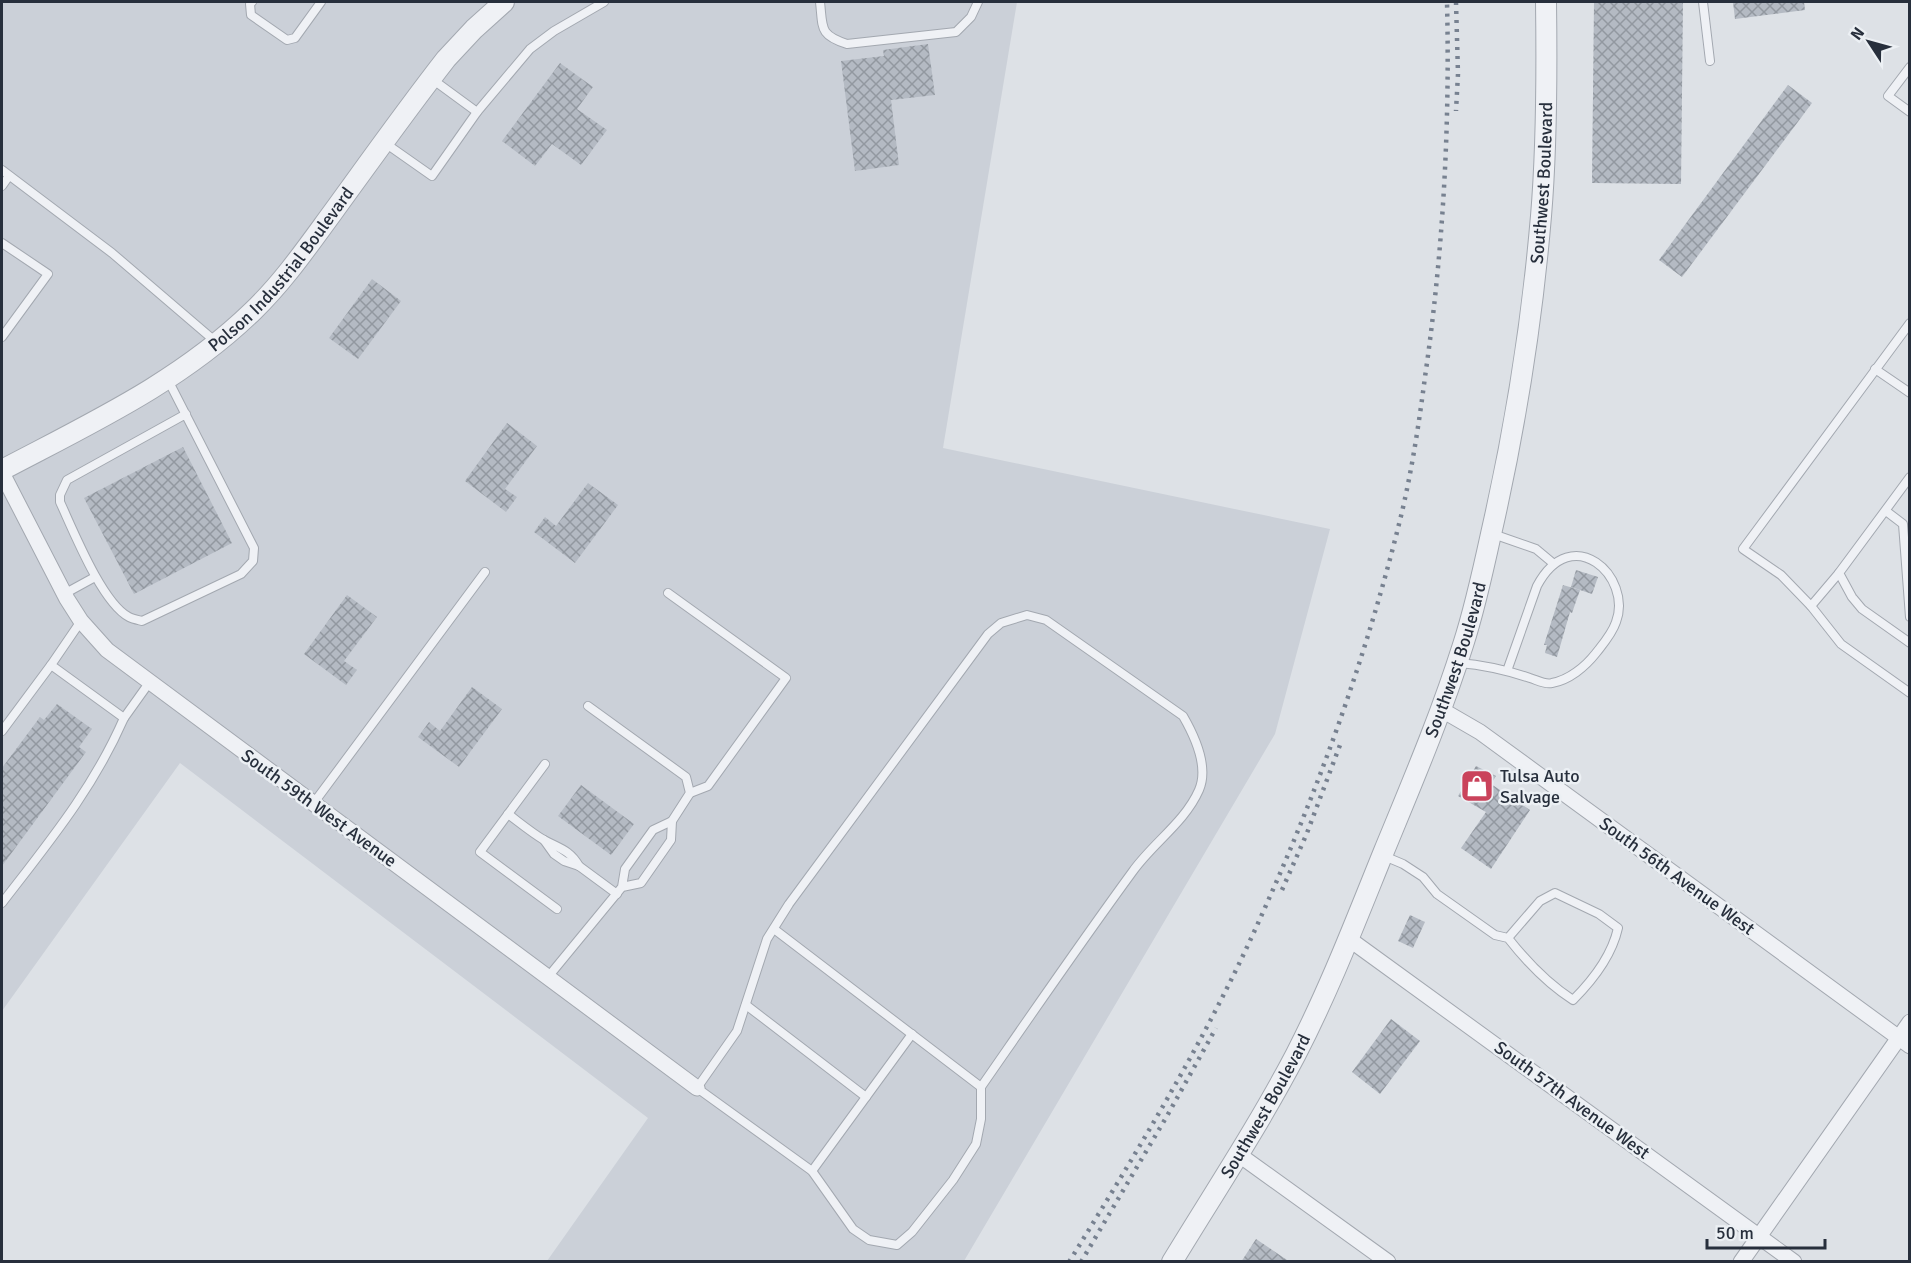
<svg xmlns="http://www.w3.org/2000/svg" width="1911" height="1263" font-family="Signika,sans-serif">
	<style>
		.built { fill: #cbd0d8 }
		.building { fill: url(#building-cross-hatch) }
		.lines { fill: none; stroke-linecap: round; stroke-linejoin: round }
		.service-casing { stroke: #a3a8b0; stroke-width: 10 }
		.minor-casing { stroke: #a3a8b0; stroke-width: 17 }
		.tertiary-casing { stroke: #a3a8b0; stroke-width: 22 }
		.service { stroke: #eff1f5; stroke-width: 8 }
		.minor { stroke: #eff1f5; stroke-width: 15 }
		.tertiary { stroke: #eff1f5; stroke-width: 20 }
		.rail { stroke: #778190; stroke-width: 4.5; stroke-dasharray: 3 6; stroke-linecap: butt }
		.labels { text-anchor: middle; stroke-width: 5; stroke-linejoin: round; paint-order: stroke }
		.street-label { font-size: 18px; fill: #272f3c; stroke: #ecf0f4 }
		.poi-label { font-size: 18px; fill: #272f3c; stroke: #ecf0f4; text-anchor: start }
	</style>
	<defs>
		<pattern id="building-cross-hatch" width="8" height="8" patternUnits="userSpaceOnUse" patternTransform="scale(1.5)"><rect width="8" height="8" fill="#b4bac3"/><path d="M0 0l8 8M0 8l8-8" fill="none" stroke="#9298a0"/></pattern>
	</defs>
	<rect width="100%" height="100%" fill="#dde1e6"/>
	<path class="built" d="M2 2H1017L943 448 1330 529 1275 734 964 1261H547L648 1118 180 763 2 1011Z"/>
	<g class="building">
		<path d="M1594 2H1683L1681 184 1592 183Z"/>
		<path d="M1733 2H1804L1805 10 1735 19Z"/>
		<path d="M928 44 935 95 891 100 899 165 855 171 841 61 884 56 883 50Z"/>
		<path d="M560 63 593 87 577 109 607 130 581 165 552 144 535 166 502 141Z"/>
		<path d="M1788 85 1812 103 1682 277 1659 260Z"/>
		<path d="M372 279 401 301 358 359 329 338Z"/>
		<path d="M507 423 537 446 505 489 517 497 506 512 465 481Z"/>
		<path d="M183 447 232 543 134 594 84 498Z"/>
		<path d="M588 483 618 505 575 563 534 532 545 517 556 526Z"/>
		<path d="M1576 570 1598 577 1592 594 1571 587Z"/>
		<path d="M1563 585 1580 590 1572 613 1570 612 1557 657 1545 653 1547 645H1544Z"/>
		<path d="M347 595 377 617 344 661 357 670 346 685 304 654Z"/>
		<path d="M472 687 502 709 459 767 418 737 429 722 440 731Z"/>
		<path d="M57 704 92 729 79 747 86 752 2 866V768L40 717 44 720Z"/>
		<path d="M1476 766 1496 776 1491 784 1530 810 1491 869 1461 848 1486 812 1458 796Z"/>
		<path d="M581 785 634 824 611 855 558 816Z"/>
		<path d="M1410 915 1425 922 1413 948 1398 941Z"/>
		<path d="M1391 1019 1420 1041 1380 1094 1352 1072Z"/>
		<path d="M1256 1239 1290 1262H1241Z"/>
	</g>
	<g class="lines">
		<g class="service-casing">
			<g id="service">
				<path d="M252 2 250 4 251 15 287 40 295 38 321 2"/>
				<path d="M820 2C823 28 819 35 847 44L956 32 971 17 978 2"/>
				<path d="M1703 2 1710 61"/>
				<path d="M1910 67 1888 96 1910 112"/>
				<path d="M432 79 477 112"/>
				<path d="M385 143 432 176 477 112 530 49 554 31 604 2"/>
				<path d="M2 170 112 253 216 342"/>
				<path d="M2 186 9 176"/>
				<path d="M2 243 48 274 2 337"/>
				<path d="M1875 369 1910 393"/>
				<path d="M168 380 254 548 253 561 241 574 142 621C138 620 133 619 129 617 102 603 73 530 60 502V495L67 480 186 414"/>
				<path d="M1910 477 1839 573 1852 597 1862 609 1910 643"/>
				<path d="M1886 511 1903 524 1910 617"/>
				<path d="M1493 534 1536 549 1554 564"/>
				<path d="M1839 573 1811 606 1841 644 1910 693"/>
				<path d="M668 593 786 678 708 786 690 793"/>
				<path d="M64 594 95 577"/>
				<path d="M1811 606 1781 575 1743 549 1910 323"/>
				<path d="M1027 615 1046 620 1183 716C1194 735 1209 767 1199 790 1185 822 1153 843 1133 871 1081 942 1031 1015 981 1087V1119L976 1144 953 1180 912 1232 897 1245 869 1240 853 1229 812 1171 697 1088 737 1031 767 939 789 904 988 634 1001 623Z"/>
				<path d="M81 621 51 665 124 718 149 683"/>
				<path d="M1459 663C1484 665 1506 670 1530 678 1537 680 1545 685 1552 683 1569 680 1585 667 1596 653 1603 644 1612 634 1616 622 1633 577 1572 520 1537 586L1507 671"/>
				<path d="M588 706 686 777 690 793 672 821"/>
				<path d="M2 731 51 665"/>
				<path d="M545 764 480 852 557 909"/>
				<path d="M313 804 485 572"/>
				<path d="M508 814C520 823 532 833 544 840 559 848 570 850 579 866"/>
				<path d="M544 840 554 854 564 861 579 866 617 894"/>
				<path d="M1384 856 1403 864 1423 877 1437 894 1495 935 1508 938C1526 961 1548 984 1573 1000 1593 980 1612 955 1618 928L1599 914 1555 893 1540 901 1508 938"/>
				<path d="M2 903C49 842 93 789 124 718"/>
				<path d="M774 929 981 1087"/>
				<path d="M548 977 622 887 625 869 653 830 672 821 671 840 641 883 622 887"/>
				<path d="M746 1005 866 1097 812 1171"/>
				<path d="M866 1097 912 1034"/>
			</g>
		</g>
		<g class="minor-casing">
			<g id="minor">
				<path d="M2 473 67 599 81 621 107 650 697 1088"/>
				<path d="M1442 710 1480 732 1910 1046"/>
				<path d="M1349 939 1794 1262"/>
				<path d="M1238 1154 1388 1262"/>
				<path d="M1741 1262 1910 1022"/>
			</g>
		</g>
		<g class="tertiary-casing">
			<g id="tertiary">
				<path id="s1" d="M2 470C91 423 180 382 253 311 284 281 308 246 333 212 370 161 407 109 446 59L474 29 504 2"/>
				<path id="s2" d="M1172 1262C1214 1193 1259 1125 1296 1054 1330 988 1356 920 1384 851 1412 783 1441 715 1463 645 1475 608 1483 571 1491 534 1515 429 1532 323 1541 216 1547 145 1547 73 1546 2"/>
			</g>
		</g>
		<use href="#service" class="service"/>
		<use href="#minor" class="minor"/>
		<use href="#tertiary" class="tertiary"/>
		<g class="rail">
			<path d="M1456 2 1458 74 1456 111"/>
			<path d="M1282 890 1307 833 1340 745"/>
			<path d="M1069 1262C1137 1152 1206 1039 1259 921 1318 791 1367 655 1401 516 1412 470 1419 423 1425 377 1443 252 1450 128 1447 2"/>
			<path d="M1081 1262 1167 1116 1216 1028"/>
		</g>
	</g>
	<defs>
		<g id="shop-square" transform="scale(1.725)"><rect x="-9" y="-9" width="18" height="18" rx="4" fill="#ca435b" stroke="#ecf0f4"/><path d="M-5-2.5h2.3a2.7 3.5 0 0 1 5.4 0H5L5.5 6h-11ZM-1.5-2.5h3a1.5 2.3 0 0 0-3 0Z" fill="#fff"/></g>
	</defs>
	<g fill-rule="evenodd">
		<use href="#shop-square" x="1477" y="786"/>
	</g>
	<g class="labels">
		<g class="street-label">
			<text dy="6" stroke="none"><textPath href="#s2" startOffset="1154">Southwest Boulevard</textPath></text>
			<text dy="6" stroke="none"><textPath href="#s1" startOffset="348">Polson Industrial Boulevard</textPath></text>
			<text dy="6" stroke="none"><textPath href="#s2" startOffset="668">Southwest Boulevard</textPath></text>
			<text transform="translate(319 808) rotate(36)" y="6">South 59th West Avenue</text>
			<text transform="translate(1677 876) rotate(36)" y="6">South 56th Avenue West</text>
			<text transform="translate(1572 1100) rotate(36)" y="6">South 57th Avenue West</text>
			<text dy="6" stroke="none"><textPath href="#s2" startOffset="182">Southwest Boulevard</textPath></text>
		</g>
		<g class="poi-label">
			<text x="1500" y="782">Tulsa Auto<tspan x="1500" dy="21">Salvage</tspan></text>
		</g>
	</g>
	<rect width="1911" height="1263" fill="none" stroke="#272f3c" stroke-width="6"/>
	<g transform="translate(1869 42) rotate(306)" stroke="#ecf0f4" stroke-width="4.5" paint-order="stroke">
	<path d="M0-4.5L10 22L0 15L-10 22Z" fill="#272f3c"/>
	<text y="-9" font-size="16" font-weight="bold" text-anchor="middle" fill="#272f3c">N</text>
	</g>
	<path d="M1707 1239v9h118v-9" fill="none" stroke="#272f3c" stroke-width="3"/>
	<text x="1716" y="1239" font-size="18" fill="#272f3c" stroke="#ecf0f4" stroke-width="4.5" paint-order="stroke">50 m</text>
</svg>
